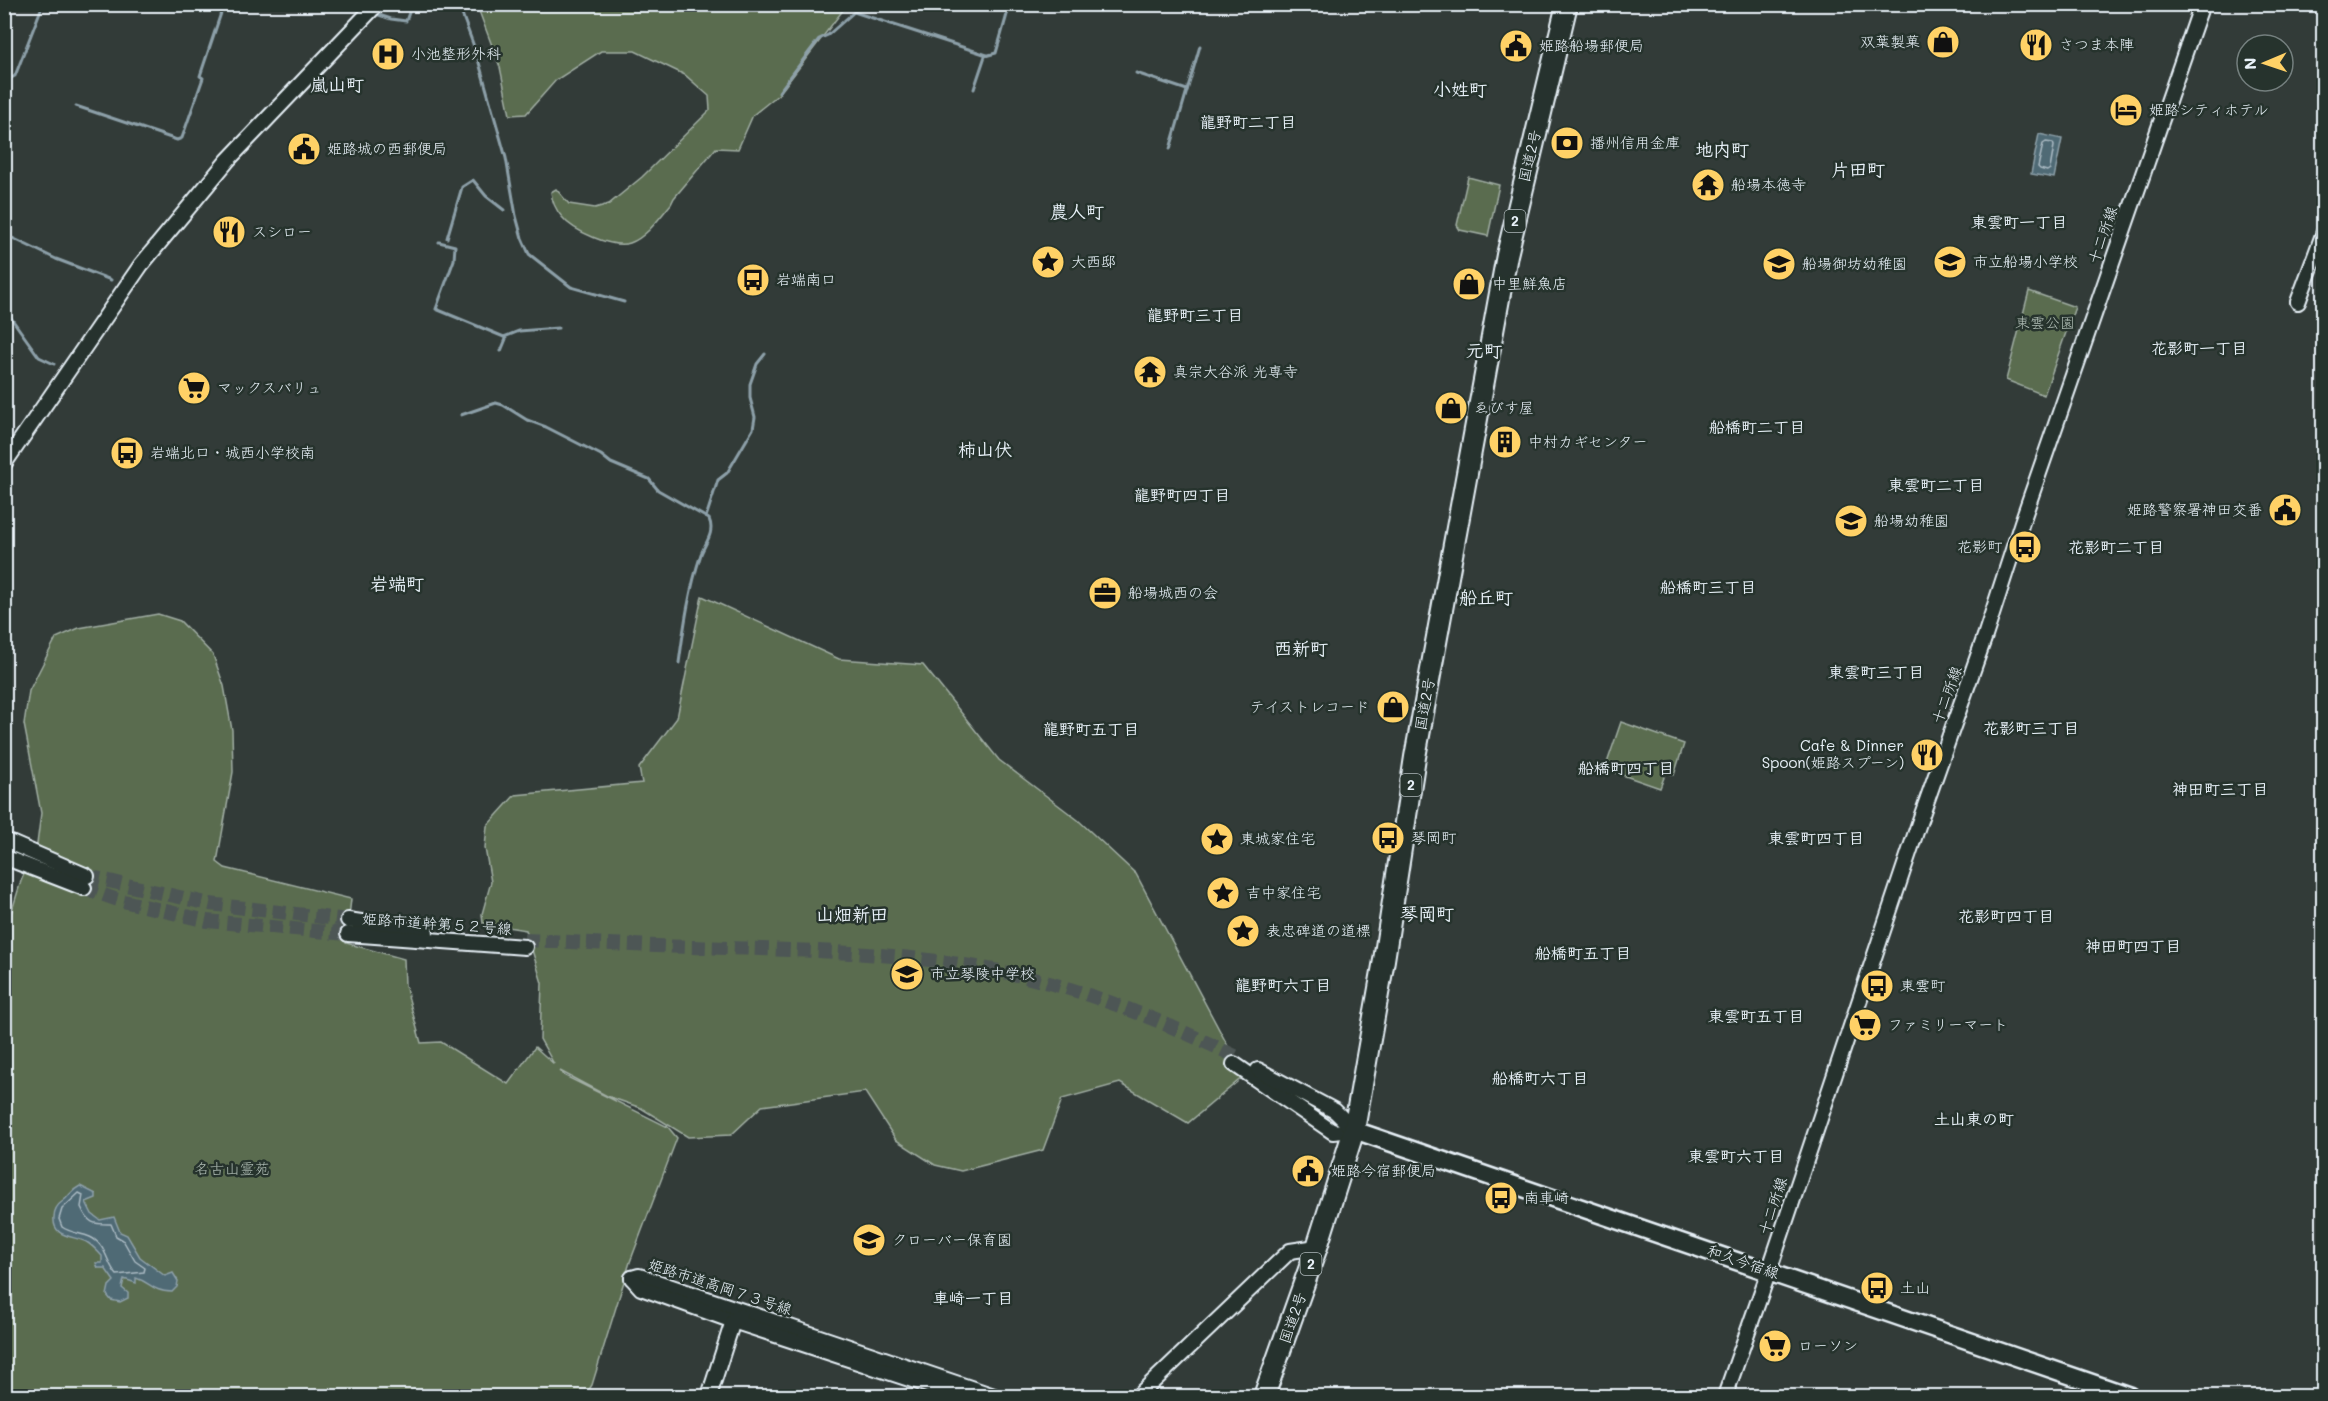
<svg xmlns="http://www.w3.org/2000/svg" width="2328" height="1401" font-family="Mali,'Klee One',sans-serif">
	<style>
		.green { fill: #5a6c4f; stroke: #a1aea4; stroke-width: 1.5 }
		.water { fill: #506a75; stroke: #8da0a9; stroke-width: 1.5 }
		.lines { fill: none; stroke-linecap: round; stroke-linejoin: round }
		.shore { stroke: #abbbc4; stroke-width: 1.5 }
		.stream { stroke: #8da0a9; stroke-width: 3 }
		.minor-tunnel { stroke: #4d5655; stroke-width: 14; stroke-dasharray: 14 7; stroke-linecap: butt }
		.minor-casing { stroke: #e8f1f8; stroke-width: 18 }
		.major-casing { stroke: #e8f1f8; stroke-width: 21 }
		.highway-casing { stroke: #e8f1f8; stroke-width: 24 }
		.minor { stroke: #26332d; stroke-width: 14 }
		.major { stroke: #26332d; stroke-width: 16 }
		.highway { stroke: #26332d; stroke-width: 20 }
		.labels { text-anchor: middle; stroke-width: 5; stroke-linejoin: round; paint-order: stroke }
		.shield { fill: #26332d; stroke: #aeb8bb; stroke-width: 1.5 }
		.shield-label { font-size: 14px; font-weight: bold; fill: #e8f1f8 }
		.poi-label { font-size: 15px; fill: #e8f1f8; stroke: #26332d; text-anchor: start }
		.street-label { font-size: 15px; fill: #e8f1f8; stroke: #26332d }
		.park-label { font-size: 15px; fill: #afbcb4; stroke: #26332d }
		.neighbourhood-label { font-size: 16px; font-weight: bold; fill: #e8f1f8; stroke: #26332d }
		.quarter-label { font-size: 18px; font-weight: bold; fill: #e8f1f8; stroke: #26332d }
	</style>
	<rect width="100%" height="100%" fill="#323b38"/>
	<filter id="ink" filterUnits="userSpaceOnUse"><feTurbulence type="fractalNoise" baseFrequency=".0167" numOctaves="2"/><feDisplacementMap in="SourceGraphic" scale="12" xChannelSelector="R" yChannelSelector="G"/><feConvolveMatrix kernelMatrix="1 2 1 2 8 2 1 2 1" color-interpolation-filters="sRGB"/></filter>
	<g filter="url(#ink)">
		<g class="green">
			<path d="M480 4H847V5L779 94 753 115 738 149 716 148 674 198 671 204C660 217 647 237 630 243 613 249 573 231 562 217 556 210 552 202 551 192L556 189 569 204 595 208 609 204 642 177 710 110 709 96 685 75 635 51H601L556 80 526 114 510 115 500 67 479 11Z"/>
			<path d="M1468 177 1499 185 1488 236 1460 230 1457 225Z"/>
			<path d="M2029 291 2075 307 2044 395 2006 380Z"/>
			<path d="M702 596 839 659 923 665 999 760 1078 820 1136 874 1244 1076 1188 1123 1120 1083 1062 1099 1043 1150 961 1171 935 1165 896 1140 865 1092 762 1106 731 1135 688 1137 641 1108 607 1096 560 1071 565 1076 668 1127 677 1138 630 1262 592 1385 585 1396H5V933L21 881 37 844 41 813 24 724 29 691 56 638 79 628 158 614 180 621 213 655 224 686 232 730 233 772 217 862 225 868 351 899 346 943 404 959 405 985 421 1043 441 1042 508 1084 535 1047 554 1064 540 1039 542 983 526 930 483 923 482 914 491 882 485 848 487 826 515 795 642 783 639 768 677 718Z"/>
			<path d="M1621 722 1684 744 1674 775 1666 772 1660 788 1605 769Z"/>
		</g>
		<g class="water">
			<path d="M2039 134 2062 139 2054 178 2031 174Z"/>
			<path d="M80 1186 96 1194V1198L86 1202 92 1214 100 1220 114 1217 120 1232 127 1235 140 1257 165 1276 173 1273 178 1281 177 1287 172 1292C151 1291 152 1283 136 1278V1283L124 1279 122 1288 128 1293V1298L120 1302 111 1300 107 1295 109 1286 114 1281 105 1268H98L96 1263H102V1256C98 1252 93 1246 88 1243 75 1235 52 1239 54 1217 54 1210 57 1205 63 1201 70 1196 70 1191 80 1186Z"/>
		</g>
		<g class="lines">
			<g class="shore">
				<path d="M2046 142 2053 143 2054 146 2050 169 2047 171 2040 169 2038 167 2043 144Z"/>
				<path d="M79 1193 83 1195 81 1207C89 1225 94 1224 111 1224L116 1236 123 1240 135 1261 145 1268 144 1272 117 1275C106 1263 107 1245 90 1237 81 1233 70 1233 62 1227L59 1219 62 1209Z"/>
			</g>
			<g class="stream">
				<path d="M298 4 307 7 309 4"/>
				<path d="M348 4 366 11"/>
				<path d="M440 4 462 14 476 52 506 158 516 216 522 238 529 254 571 287 624 302"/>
				<path d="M373 13 391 19 406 21 412 4"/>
				<path d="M1136 73 1187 90"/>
				<path d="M4 79 7 80 15 76 43 4"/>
				<path d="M974 89 985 56 996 53 1010 4"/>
				<path d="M779 92 819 39 828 35 854 12 987 55"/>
				<path d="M4 102 8 94 10 79"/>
				<path d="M76 106 177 140 182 138 203 78 200 76 222 10 225 11 227 4"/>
				<path d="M1170 149 1200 46"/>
				<path d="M4 234 56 259 111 280"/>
				<path d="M447 238 462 187 473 180 486 196 504 210"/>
				<path d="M439 242 455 246 454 260 436 309 504 337 506 339 501 351"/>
				<path d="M4 308 39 357 54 364"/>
				<path d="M504 337 519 331 558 328"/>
				<path d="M461 415 496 403 503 405 527 420 546 427 601 455 611 463 649 479 658 490 709 519C715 532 706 542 701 554 689 590 684 626 679 663"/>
				<path d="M706 517 718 480 727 473 753 429 755 417 750 398V384L757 364 765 354"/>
			</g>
			<g class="minor-tunnel">
				<path d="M87 876 210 904 348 920"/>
				<path d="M84 888 115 899 207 921 348 934"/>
				<path d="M524 940C580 942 636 946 692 947 794 950 898 951 999 971 1083 988 1161 1020 1237 1057"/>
			</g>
			<g class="minor-casing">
				<g id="minor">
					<path d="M2298 302 2324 232"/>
					<path d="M4 464 141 265 228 160 377 4"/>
					<path d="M4 840 87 876"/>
					<path d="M4 857 84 888"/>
					<path d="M348 920 426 932"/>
					<path d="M348 934 525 947"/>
					<path d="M1234 1064 1333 1132 1354 1130"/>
					<path d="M1258 1070 1335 1111 1354 1130"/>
					<path d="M632 1278 639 1276 994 1396"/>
					<path d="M632 1278 641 1288 733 1321 961 1396"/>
					<path d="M709 1396 733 1321 740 1316"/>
					<path d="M1138 1396 1290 1251 1317 1247"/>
					<path d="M1725 1396 1769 1271 1919 823 1985 636 2022 522 2202 4"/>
				</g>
			</g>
			<g class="major-casing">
				<path id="major" d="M1354 1130 2130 1396"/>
			</g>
			<g class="highway-casing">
				<path id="highway" d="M1264 1396 1317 1247 1354 1130 1384 960 1415 757 1507 255 1567 4"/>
			</g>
			<use href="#minor" class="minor"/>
			<use href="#major" class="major"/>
			<use href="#highway" class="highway"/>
		</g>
	</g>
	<defs>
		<g id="shop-disc" transform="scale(1.725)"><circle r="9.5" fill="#ffd166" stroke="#26332d"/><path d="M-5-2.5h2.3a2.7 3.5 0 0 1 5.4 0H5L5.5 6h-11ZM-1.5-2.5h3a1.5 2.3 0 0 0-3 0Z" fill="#111"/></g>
		<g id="restaurant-disc" transform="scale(1.725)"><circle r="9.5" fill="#ffd166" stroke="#26332d"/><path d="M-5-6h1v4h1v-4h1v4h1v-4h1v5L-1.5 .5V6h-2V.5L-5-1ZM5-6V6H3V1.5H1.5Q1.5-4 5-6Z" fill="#111"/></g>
		<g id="civic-disc" transform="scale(1.725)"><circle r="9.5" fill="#ffd166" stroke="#26332d"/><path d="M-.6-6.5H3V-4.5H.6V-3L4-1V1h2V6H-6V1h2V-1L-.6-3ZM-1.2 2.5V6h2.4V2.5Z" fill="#111"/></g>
		<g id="hospital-disc" transform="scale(1.725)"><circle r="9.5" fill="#ffd166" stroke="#26332d"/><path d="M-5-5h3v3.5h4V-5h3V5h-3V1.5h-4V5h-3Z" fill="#111"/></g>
		<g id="hotel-disc" transform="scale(1.725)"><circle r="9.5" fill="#ffd166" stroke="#26332d"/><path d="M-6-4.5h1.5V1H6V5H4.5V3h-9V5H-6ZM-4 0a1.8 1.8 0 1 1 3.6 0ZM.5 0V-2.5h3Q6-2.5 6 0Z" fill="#111"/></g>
		<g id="bank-disc" transform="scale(1.725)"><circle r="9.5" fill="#ffd166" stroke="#26332d"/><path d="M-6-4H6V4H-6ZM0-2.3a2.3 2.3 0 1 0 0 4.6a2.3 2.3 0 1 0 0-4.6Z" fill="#111"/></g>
		<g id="temple-disc" transform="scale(1.725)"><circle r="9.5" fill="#ffd166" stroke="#26332d"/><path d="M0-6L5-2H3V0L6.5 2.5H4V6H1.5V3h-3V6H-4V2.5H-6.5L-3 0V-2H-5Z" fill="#111"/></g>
		<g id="sight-disc" transform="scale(1.725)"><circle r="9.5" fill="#ffd166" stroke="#26332d"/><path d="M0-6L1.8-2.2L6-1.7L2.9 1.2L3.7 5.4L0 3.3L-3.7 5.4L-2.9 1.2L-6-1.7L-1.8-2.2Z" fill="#111"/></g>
		<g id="school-disc" transform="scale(1.725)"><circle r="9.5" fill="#ffd166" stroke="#26332d"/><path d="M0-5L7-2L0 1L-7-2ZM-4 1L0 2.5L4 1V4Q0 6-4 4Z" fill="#111"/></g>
		<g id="bus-disc" transform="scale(1.725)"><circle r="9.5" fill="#ffd166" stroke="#26332d"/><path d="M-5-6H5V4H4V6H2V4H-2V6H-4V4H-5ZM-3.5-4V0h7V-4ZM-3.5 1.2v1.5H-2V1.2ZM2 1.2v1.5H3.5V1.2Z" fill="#111"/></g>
		<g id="supermarket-disc" transform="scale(1.725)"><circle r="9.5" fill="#ffd166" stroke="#26332d"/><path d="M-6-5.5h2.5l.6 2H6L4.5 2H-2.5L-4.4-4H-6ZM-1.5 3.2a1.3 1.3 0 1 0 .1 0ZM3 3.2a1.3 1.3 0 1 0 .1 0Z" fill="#111"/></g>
		<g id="building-disc" transform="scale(1.725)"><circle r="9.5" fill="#ffd166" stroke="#26332d"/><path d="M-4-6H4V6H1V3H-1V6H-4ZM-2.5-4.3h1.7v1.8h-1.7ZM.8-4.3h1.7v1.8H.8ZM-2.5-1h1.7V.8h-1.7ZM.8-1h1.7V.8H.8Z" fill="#111"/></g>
		<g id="office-disc" transform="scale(1.725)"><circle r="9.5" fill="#ffd166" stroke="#26332d"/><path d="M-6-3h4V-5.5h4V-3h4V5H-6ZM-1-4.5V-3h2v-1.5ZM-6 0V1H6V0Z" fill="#111"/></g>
	</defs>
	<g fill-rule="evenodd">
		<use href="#shop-disc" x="1943" y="42"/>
		<use href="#restaurant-disc" x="2036" y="45"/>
		<use href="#civic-disc" x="1516" y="46"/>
		<use href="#hospital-disc" x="388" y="54"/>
		<use href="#hotel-disc" x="2126" y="110"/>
		<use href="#bank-disc" x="1567" y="143"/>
		<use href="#civic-disc" x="304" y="149"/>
		<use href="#temple-disc" x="1708" y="185"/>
		<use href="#restaurant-disc" x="229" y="232"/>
		<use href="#sight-disc" x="1048" y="262"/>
		<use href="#school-disc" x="1950" y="262"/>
		<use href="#school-disc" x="1779" y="264"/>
		<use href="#bus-disc" x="753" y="280"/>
		<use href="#shop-disc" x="1469" y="284"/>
		<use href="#temple-disc" x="1150" y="372"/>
		<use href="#supermarket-disc" x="194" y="388"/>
		<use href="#shop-disc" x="1451" y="408"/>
		<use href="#building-disc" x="1505" y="442"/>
		<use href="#bus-disc" x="127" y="453"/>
		<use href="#civic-disc" x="2285" y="510"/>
		<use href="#school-disc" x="1851" y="521"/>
		<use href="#bus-disc" x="2025" y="547"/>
		<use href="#office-disc" x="1105" y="593"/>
		<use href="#shop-disc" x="1393" y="707"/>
		<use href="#restaurant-disc" x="1927" y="755"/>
		<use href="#bus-disc" x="1388" y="838"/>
		<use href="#sight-disc" x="1217" y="839"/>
		<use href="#sight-disc" x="1223" y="893"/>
		<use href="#sight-disc" x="1243" y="931"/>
		<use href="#school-disc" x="907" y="974"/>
		<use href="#bus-disc" x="1877" y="986"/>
		<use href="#supermarket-disc" x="1865" y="1025"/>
		<use href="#civic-disc" x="1308" y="1171"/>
		<use href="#bus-disc" x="1501" y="1198"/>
		<use href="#school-disc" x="869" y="1240"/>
		<use href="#bus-disc" x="1877" y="1288"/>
		<use href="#supermarket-disc" x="1775" y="1346"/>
	</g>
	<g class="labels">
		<g class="shield">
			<rect x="1504.5" y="210" width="21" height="22" rx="4.5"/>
			<rect x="1400.5" y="774" width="21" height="22" rx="4.5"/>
			<rect x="1300.5" y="1253" width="21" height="22" rx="4.5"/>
		</g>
		<g class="shield-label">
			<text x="1515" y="226">2</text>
			<text x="1411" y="790">2</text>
			<text x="1311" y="1269">2</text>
		</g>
		<g class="poi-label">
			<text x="1920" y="47" text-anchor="end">双葉製菓</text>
			<text x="2059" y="50">さつま本陣</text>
			<text x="1539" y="51">姫路船場郵便局</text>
			<text x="411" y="59">小池整形外科</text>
			<text x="2149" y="115">姫路シティホテル</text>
			<text x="1590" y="148">播州信用金庫</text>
			<text x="327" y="154">姫路城の西郵便局</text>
			<text x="1731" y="190">船場本徳寺</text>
			<text x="252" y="237">スシロー</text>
			<text x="1071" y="267">大西邸</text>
			<text x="1973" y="267">市立船場小学校</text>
			<text x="1802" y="269">船場御坊幼稚園</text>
			<text x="776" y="285">岩端南口</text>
			<text x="1492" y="289">中里鮮魚店</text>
			<text x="1173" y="377">真宗大谷派 光専寺</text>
			<text x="217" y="393">マックスバリュ</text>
			<text x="1474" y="413">ゑびす屋</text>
			<text x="1528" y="447">中村カギセンター</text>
			<text x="150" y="458">岩端北口・城西小学校南</text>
			<text x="2262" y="515" text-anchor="end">姫路警察署神田交番</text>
			<text x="1874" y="526">船場幼稚園</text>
			<text x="2002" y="552" text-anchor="end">花影町</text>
			<text x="1128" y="598">船場城西の会</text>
			<text x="1370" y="712" text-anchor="end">テイストレコード</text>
			<text x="1904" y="751" text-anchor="end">Cafe &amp; Dinner<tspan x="1904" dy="17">Spoon(姫路スプーン)</tspan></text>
			<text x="1411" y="843">琴岡町</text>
			<text x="1240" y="844">東城家住宅</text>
			<text x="1246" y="898">吉中家住宅</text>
			<text x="1266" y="936">表忠碑道の道標</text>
			<text x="930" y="979">市立琴陵中学校</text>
			<text x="1900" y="991">東雲町</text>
			<text x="1888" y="1030">ファミリーマート</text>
			<text x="1331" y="1176">姫路今宿郵便局</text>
			<text x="1524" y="1203">南車崎</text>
			<text x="892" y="1245">クローバー保育園</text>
			<text x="1900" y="1293">土山</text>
			<text x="1798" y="1351">ローソン</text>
		</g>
		<g class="street-label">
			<text transform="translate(1530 156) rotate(-77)" y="5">国道2号</text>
			<text transform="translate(2103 235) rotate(-71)" y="5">十二所線</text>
			<text transform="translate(1947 695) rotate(-70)" y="5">十二所線</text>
			<text transform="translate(1425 704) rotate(-80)" y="5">国道2号</text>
			<text transform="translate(437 924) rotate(4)" y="5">姫路市道幹第５２号線</text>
			<text transform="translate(1773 1206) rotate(-72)" y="5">十二所線</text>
			<text transform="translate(1743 1262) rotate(19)" y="5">和久今宿線</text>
			<text transform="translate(720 1287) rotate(18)" y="5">姫路市道高岡７３号線</text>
			<text transform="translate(1293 1318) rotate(-71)" y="5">国道2号</text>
		</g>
		<g class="park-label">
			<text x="2045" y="328">東雲公園</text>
			<text x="232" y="1174">名古山霊苑</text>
		</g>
		<g class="neighbourhood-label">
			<text x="1248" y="128">龍野町二丁目</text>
			<text x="2019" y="228">東雲町一丁目</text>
			<text x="1195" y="321">龍野町三丁目</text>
			<text x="2199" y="354">花影町一丁目</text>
			<text x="1757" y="433">船橋町二丁目</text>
			<text x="1936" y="491">東雲町二丁目</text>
			<text x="1182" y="501">龍野町四丁目</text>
			<text x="2116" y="553">花影町二丁目</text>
			<text x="1708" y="593">船橋町三丁目</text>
			<text x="1876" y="678">東雲町三丁目</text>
			<text x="2031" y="734">花影町三丁目</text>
			<text x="1091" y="735">龍野町五丁目</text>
			<text x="1626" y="774">船橋町四丁目</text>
			<text x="2220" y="795">神田町三丁目</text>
			<text x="1816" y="844">東雲町四丁目</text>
			<text x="2006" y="922">花影町四丁目</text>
			<text x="2133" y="952">神田町四丁目</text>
			<text x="1583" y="959">船橋町五丁目</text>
			<text x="1283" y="991">龍野町六丁目</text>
			<text x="1756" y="1022">東雲町五丁目</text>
			<text x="1540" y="1084">船橋町六丁目</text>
			<text x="1974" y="1125">土山東の町</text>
			<text x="1736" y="1162">東雲町六丁目</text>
			<text x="973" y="1304">車崎一丁目</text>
		</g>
		<g class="quarter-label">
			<text x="337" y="91">嵐山町</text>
			<text x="1460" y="96">小姓町</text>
			<text x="1722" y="156">地内町</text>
			<text x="1858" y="176">片田町</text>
			<text x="1077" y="218">農人町</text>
			<text x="1484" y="357">元町</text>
			<text x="985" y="456">柿山伏</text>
			<text x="397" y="590">岩端町</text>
			<text x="1486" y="604">船丘町</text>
			<text x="1301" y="655">西新町</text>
			<text x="1427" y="920">琴岡町</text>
			<text x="852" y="921">山畑新田</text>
		</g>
	</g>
	<rect width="2328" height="1401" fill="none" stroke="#26332d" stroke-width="24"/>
	<rect x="12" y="12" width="2304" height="1377" fill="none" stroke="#e8f1f8" stroke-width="2" filter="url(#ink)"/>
	<g transform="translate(2265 63) rotate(268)"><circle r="28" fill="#26332d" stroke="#747f7e" stroke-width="1.5"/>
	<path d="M0-4.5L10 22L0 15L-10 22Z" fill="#ffd166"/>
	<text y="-9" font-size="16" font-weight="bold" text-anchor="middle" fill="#e8f1f8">N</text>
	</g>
</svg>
